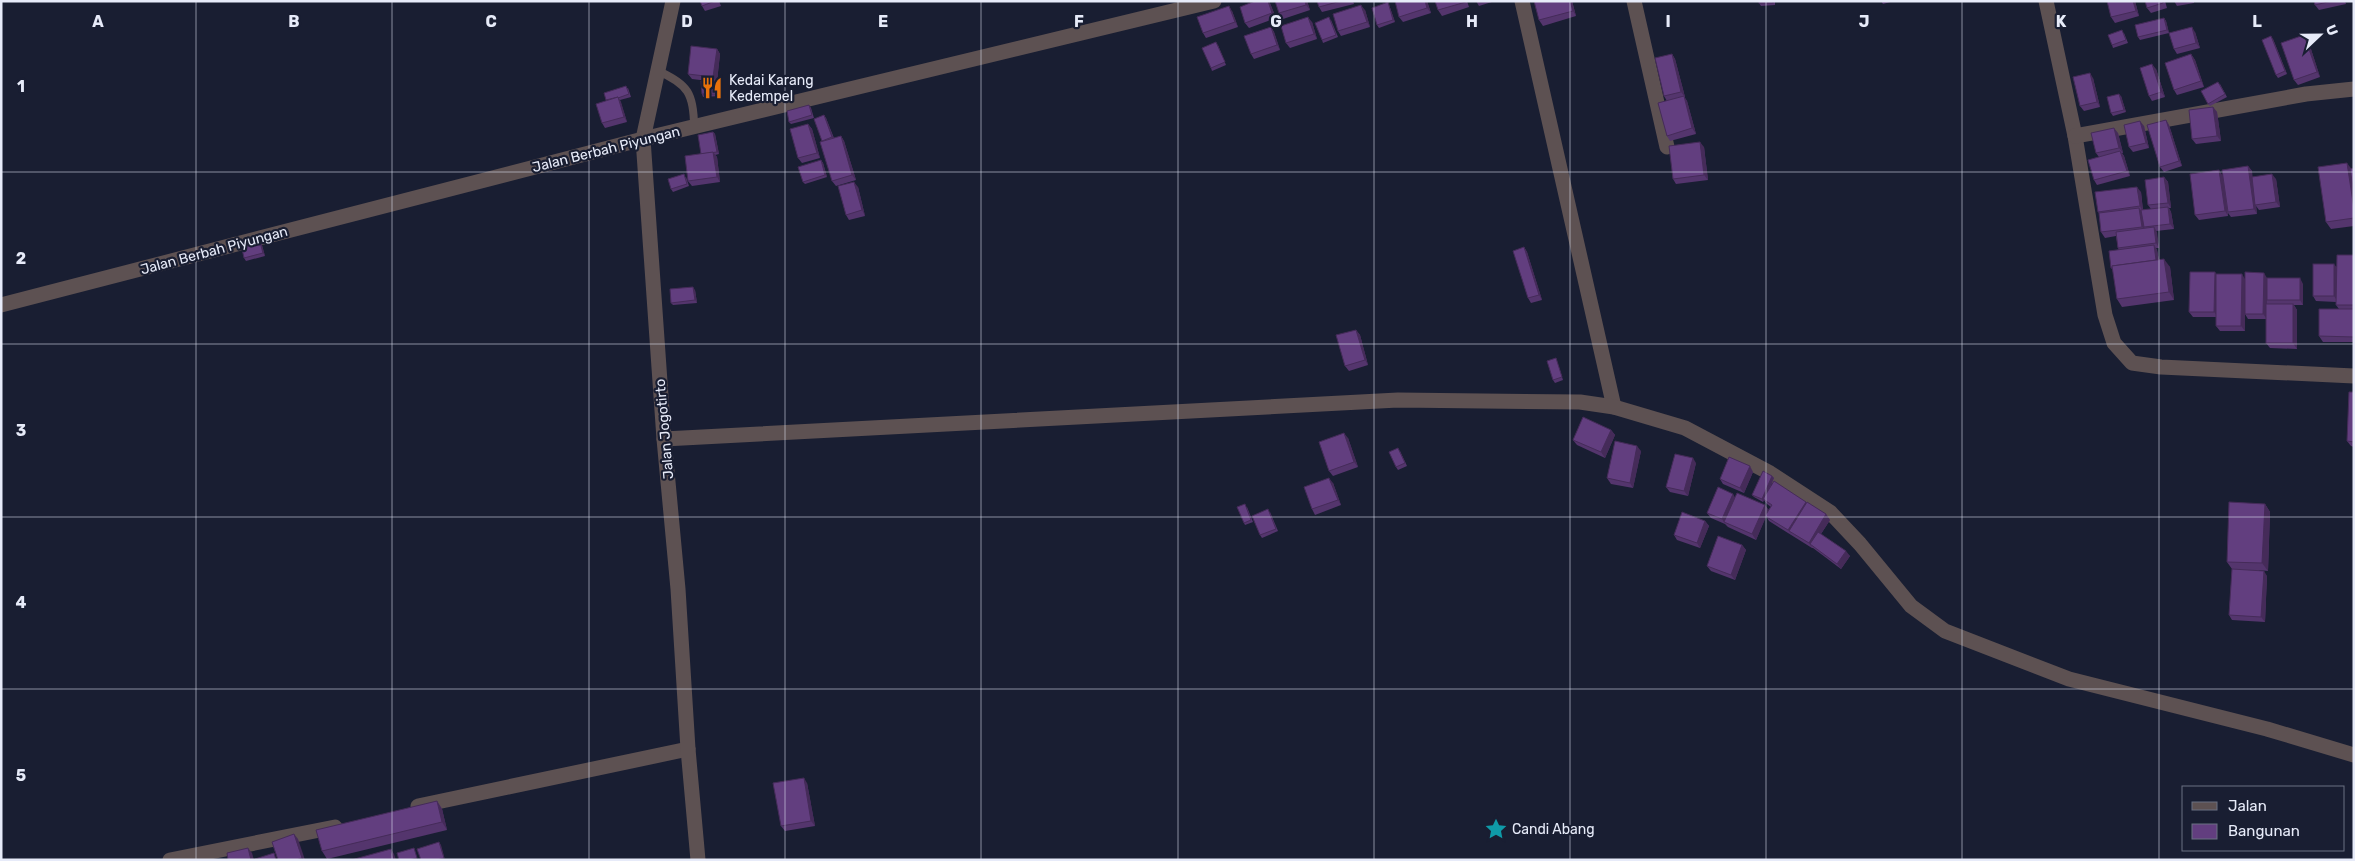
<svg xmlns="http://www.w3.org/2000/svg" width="2355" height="861" font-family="Rubik,sans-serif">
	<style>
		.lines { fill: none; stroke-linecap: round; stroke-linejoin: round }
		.service { stroke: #5d5152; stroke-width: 8 }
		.minor { stroke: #5d5152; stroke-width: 15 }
		.tertiary { stroke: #5d5152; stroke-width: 15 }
		.wall { fill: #54356d }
		.shaded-wall { fill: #452b59 }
		.building { fill: #623e7f; stroke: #452b59 }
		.grid { fill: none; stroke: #e7ebf9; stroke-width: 1; stroke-opacity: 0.55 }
		.labels { text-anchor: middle; stroke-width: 4.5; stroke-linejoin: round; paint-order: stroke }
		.poi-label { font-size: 14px; fill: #e7ebf9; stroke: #191e32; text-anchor: start }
		.street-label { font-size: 14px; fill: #e7ebf9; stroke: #191e32 }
		.grid-label { font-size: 16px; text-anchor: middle; font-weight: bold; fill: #e7ebf9; stroke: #191e32; stroke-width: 4.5; stroke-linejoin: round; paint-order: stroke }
	</style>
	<rect width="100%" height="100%" fill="#191e32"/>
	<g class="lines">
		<path class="service" d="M658 71C688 84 694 94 694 127"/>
		<g class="minor">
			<path d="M1522 1 1614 407"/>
			<path d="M1634 1 1667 147"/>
			<path d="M2046 1 2075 136 2105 315 2114 343 2132 363 2161 367 2354 376"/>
			<path d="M2075 136 2306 94 2354 89"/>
			<path d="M643 139 1214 1"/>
			<path d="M664 439 1398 400 1580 402 1614 407 1685 428 1770 473 1830 512 1860 544 1911 606 1945 631 2069 679 2267 729 2354 755"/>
			<path d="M418 806 688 749"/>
			<path d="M170 860 335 827"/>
		</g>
		<g class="tertiary">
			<path d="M673 1 643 139 664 439 678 589 688 749 698 860"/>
			<path d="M1 305 643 139"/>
		</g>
	</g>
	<g class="wall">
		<path d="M700 1H719L721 6 705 11 702 6Z"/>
		<path d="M1255 1H1269L1276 18 1249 28 1245 23Z"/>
		<path d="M1275 1H1307L1310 10 1283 19 1279 13Z"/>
		<path d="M1317 1H1353L1354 4 1322 12 1319 7Z"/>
		<path d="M1427 1 1431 13 1403 22 1399 17Z"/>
		<path d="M1467 1 1469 7 1442 16 1438 10Z"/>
		<path d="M1476 1H1495L1479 6Z"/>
		<path d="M1572 1 1576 16 1543 26 1539 20Z"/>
		<path d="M1759 1H1775V5L1761 6 1759 3Z"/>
		<path d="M1881 1H1894L1883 4Z"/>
		<path d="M2135 1 2139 16 2115 23 2111 17Z"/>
		<path d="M2165 1 2167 8 2151 13 2147 8Z"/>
		<path d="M2174 1H2194V3L2177 6Z"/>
		<path d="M2314 1H2345L2346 4 2319 10 2315 5Z"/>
		<path d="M1389 5 1395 22 1379 28 1377 25Z"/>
		<path d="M1365 10 1370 27 1341 36 1338 31Z"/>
		<path d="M1232 11 1238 27 1206 38 1203 33Z"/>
		<path d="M2164 18 2166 21 2169 33 2140 40 2138 37Z"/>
		<path d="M1331 20 1338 37 1323 43 1322 40Z"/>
		<path d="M1312 22 1317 39 1290 48 1286 43Z"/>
		<path d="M1271 27 1274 32 1280 50 1254 59 1251 54Z"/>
		<path d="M2195 32 2200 48 2177 54 2174 49Z"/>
		<path d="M2124 33 2128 43 2113 48 2112 45Z"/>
		<path d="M2273 39 2287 74 2278 78 2276 75Z"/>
		<path d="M2308 40 2320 77 2298 85 2294 80Z"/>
		<path d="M1218 45 1226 65 1212 71 1211 68Z"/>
		<path d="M717 49 720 54 717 81 720 84V96L703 97 702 94 708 81 692 79 688 74Z"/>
		<path d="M1672 54 1675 59 1685 97H1684L1687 101 1696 134 1670 141 1667 136V101L1664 96Z"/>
		<path d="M2191 54 2195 60 2204 87 2177 95 2174 90Z"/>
		<path d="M2156 69 2165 97 2152 101 2149 96Z"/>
		<path d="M2093 78 2100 107 2084 111 2080 106Z"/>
		<path d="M2220 84 2227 97 2210 106 2208 104Z"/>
		<path d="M628 88 631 97 620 100 627 122 605 128 602 123 606 100Z"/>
		<path d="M2121 96 2126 112 2113 116 2111 113Z"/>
		<path d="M809 105 811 108 814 118 791 124 789 122Z"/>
		<path d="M2213 107 2217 112 2221 141 2196 144 2192 139Z"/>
		<path d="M824 115 826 118 834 138 841 136 844 141 856 180 836 186 832 181 822 141 814 119Z"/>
		<path d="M2166 120 2169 125 2182 166 2164 172 2160 167Z"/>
		<path d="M808 124 812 129 820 158 802 163 798 158Z"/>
		<path d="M2144 126 2149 148 2133 152 2129 147Z"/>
		<path d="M713 132 715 134 719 154 715 155 717 157 720 182 692 186 688 181 701 154Z"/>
		<path d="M2118 133 2123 153H2122L2124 156 2130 176 2097 185 2094 180 2099 157 2096 153Z"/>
		<path d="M1704 147 1708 180 1676 184 1673 179Z"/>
		<path d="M821 160 823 163 827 177 805 184 803 182Z"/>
		<path d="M2248 166 2252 171V177L2276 179 2280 207 2259 210 2256 206 2257 214 2231 217 2228 213V216L2199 220 2195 215 2223 175Z"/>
		<path d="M2354 168V226L2331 229 2326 222 2351 169Z"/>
		<path d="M686 177 689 186 673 192 671 189Z"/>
		<path d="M2164 177 2168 182 2171 208H2169L2171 212 2174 229 2156 231 2159 248H2156L2157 250 2159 260 2170 267 2174 300 2122 307 2117 299 2113 270 2111 268 2119 250 2118 248 2116 236 2105 238 2101 232 2099 213 2098 212 2141 192 2143 210 2151 209 2148 205Z"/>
		<path d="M858 187 865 216 849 220 846 215Z"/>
		<path d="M261 242 265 256 246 261 244 258Z"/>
		<path d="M1524 247 1527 252 1542 300 1531 303 1528 298Z"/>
		<path d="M2354 255V342H2323L2319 336 2339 309 2336 305V302L2316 301 2313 296 2336 267Z"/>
		<path d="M2215 272 2216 275 2245 279 2303 284V305H2294L2297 310V349L2270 348 2266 343V319H2248L2245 314V331H2220L2216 326V317H2193L2189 312Z"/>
		<path d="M695 290 697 303 673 305 671 303Z"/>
		<path d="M1356 330 1360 335 1368 365 1349 371 1345 366Z"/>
		<path d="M1556 358 1557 361 1563 380 1555 383 1553 380Z"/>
		<path d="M2354 392V447L2351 446 2347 441Z"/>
		<path d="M1611 430 1615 435 1605 458 1577 445 1573 440Z"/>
		<path d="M1348 438 1358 467 1333 476 1329 471Z"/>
		<path d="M1400 451 1407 466 1398 470 1396 467Z"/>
		<path d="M1641 451 1633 488 1611 484 1607 478Z"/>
		<path d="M1696 463 1688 496 1670 492 1666 487Z"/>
		<path d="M1753 472 1744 493 1723 484 1720 479Z"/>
		<path d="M1772 476 1774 478 1770 488 1806 502 1826 514 1830 520 1821 534 1850 556 1841 569 1813 548H1812L1769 521 1766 516 1756 540 1728 527 1725 524 1711 518 1707 513 1735 497 1769 510 1768 512 1771 507 1767 504 1764 500 1763 502 1754 497 1752 495Z"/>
		<path d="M1333 483 1341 505 1315 515 1312 509Z"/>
		<path d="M2265 504 2270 512 2268 571 2258 570 2267 576 2265 622 2232 620 2229 615 2232 569 2227 562Z"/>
		<path d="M1247 507 1253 522 1245 525 1244 523Z"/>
		<path d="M1270 512 1278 531 1262 538 1260 535Z"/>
		<path d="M1705 521 1709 526 1700 548 1677 540 1674 535Z"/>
		<path d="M1742 545 1746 550 1735 580 1711 571 1707 566Z"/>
		<path d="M807 783 815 826 785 831 781 826Z"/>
		<path d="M437 801 442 809 447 830 327 859 322 851Z"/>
	</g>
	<g class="shaded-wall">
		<path d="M1268 1H1269L1270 3 1276 18 1272 13Z"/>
		<path d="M1305 1H1307L1310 10 1306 5Z"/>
		<path d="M1425 1H1427L1431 13 1427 8Z"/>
		<path d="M1570 1H1572L1576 16 1573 11Z"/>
		<path d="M2133 1H2135L2139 16 2136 11Z"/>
		<path d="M1388 2 1389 5 1395 22 1393 20Z"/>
		<path d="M1361 5 1365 10 1370 27 1367 22Z"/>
		<path d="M1229 6 1232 11 1238 27 1235 22Z"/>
		<path d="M1308 17 1312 22 1317 39 1314 34Z"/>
		<path d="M2164 18 2166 21 2169 33 2167 30Z"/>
		<path d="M1271 27 1274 32 1280 50 1277 45Z"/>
		<path d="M2192 27 2195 32 2200 48 2196 43Z"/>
		<path d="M2304 35 2308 40 2320 77 2317 72Z"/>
		<path d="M2271 36 2273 39 2287 74 2285 71Z"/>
		<path d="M717 49 720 54 717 82 713 77Z"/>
		<path d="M1672 54 1675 59 1685 97 1681 92Z"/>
		<path d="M2191 54 2195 60 2204 87 2201 81Z"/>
		<path d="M2152 64 2156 69 2165 97 2161 92Z"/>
		<path d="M2090 73 2093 78 2100 107 2097 102Z"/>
		<path d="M718 81 720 84V96L718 94Z"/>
		<path d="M2119 94 2121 96 2126 112 2124 110Z"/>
		<path d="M1684 96 1687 101 1696 134 1692 128Z"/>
		<path d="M618 97 621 102 627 122 624 117Z"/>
		<path d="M2213 107 2217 112 2221 141 2217 136Z"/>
		<path d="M824 115 826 118 834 140 832 137Z"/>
		<path d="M2166 120 2169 125 2182 166 2179 161Z"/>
		<path d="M2140 121 2144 126 2149 148 2146 143Z"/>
		<path d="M808 124 812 129 820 158 817 153Z"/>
		<path d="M2114 128 2118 133 2123 153 2119 148Z"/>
		<path d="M713 132 715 134 719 154 717 152Z"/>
		<path d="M841 136 844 141 856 180 852 175Z"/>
		<path d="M1700 142 1704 147 1708 180 1704 175Z"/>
		<path d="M2120 151 2124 156 2130 176 2127 171Z"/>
		<path d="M713 152 717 157 720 182 717 177Z"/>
		<path d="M821 160 823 163 827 177 825 175Z"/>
		<path d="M2347 163 2353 171 2354 178V209Z"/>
		<path d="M2248 166 2252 171 2257 214 2254 209Z"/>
		<path d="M2219 170 2223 176 2228 216 2225 211Z"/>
		<path d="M2272 174 2276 179 2280 207 2276 202Z"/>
		<path d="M2164 177 2168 182 2171 208 2168 203Z"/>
		<path d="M854 182 858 187 865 216 862 210Z"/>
		<path d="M2137 187 2141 192 2143 212 2140 206Z"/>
		<path d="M2168 207 2171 212 2174 229 2170 224Z"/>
		<path d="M2139 208 2143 213 2144 227 2145 229 2146 232 2142 227Z"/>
		<path d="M2154 227 2157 232 2159 248 2156 243Z"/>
		<path d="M259 239 261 242 265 256 263 253Z"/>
		<path d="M2154 245 2157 250 2160 267 2156 262Z"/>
		<path d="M1524 247 1527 252 1542 300 1539 295Z"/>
		<path d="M2164 259 2170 267 2174 300 2169 292Z"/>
		<path d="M2334 264 2338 269V302L2334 296Z"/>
		<path d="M2215 272 2218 278V317L2214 312Z"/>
		<path d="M2264 273 2267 278V319L2263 314Z"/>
		<path d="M2242 274 2245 279V331L2241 326Z"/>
		<path d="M2300 278 2303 284V305L2300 300Z"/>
		<path d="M693 287 695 290 697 303 695 300Z"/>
		<path d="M2293 304 2297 310V349L2293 343Z"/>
		<path d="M1356 330 1360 335 1368 365 1365 360Z"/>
		<path d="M1611 430 1615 435 1605 458 1601 452Z"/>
		<path d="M1344 433 1348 438 1358 467 1354 462Z"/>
		<path d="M1637 446 1641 451 1633 488 1630 483Z"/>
		<path d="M1693 458 1696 463 1688 496 1684 491Z"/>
		<path d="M1750 466 1753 472 1744 493 1740 488Z"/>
		<path d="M1772 476 1774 478 1764 500 1763 499 1764 500 1763 502 1762 499Z"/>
		<path d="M1329 478 1333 483 1341 505 1338 500Z"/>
		<path d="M1733 494 1736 499 1724 522 1722 519Z"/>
		<path d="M1806 502 1809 507 1789 531 1792 535 1788 530Z"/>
		<path d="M2265 504 2270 512 2268 571 2262 563Z"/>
		<path d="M1765 505 1769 510 1756 540 1752 534Z"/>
		<path d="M1826 514 1830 520 1813 546 1810 544 1812 548 1809 543Z"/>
		<path d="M1705 521 1709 526 1700 548 1697 543Z"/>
		<path d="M1742 545 1746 550 1735 580 1731 575Z"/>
		<path d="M1846 551 1850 556 1841 569 1837 564Z"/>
		<path d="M2264 571 2267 576 2265 622 2261 617Z"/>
		<path d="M804 778 807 783 815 826 811 821Z"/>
		<path d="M437 801 442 809 447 830 442 822Z"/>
		<path d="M294 834 298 839 305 860H304L302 858Z"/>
		<path d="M439 842 441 845 445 860 444 858Z"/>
		<path d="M248 848 252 853 254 860H251Z"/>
		<path d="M391 849 394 854 396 860H394Z"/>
	</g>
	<g class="building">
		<path d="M700 1H715L702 6Z"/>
		<path d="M1255 1H1268L1272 13 1245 23 1240 7Z"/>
		<path d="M1275 1H1305L1306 5 1279 13Z"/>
		<path d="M1317 1H1341L1319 7Z"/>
		<path d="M1395 1H1425L1427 8 1399 17Z"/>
		<path d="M1435 1H1465L1466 2 1438 10Z"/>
		<path d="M1534 1H1570L1573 11 1539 20Z"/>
		<rect x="1759" y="1" width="14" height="2"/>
		<path d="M2107 1H2133L2136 11 2111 17Z"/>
		<path d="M2145 1H2163V3L2147 8Z"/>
		<path d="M2314 1H2332L2315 5Z"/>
		<path d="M1388 2 1393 20 1377 25 1372 8Z"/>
		<path d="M1361 5 1367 22 1338 31 1333 14Z"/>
		<path d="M1229 6 1235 22 1203 33 1197 17Z"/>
		<path d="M1308 17 1314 34 1286 43 1281 26Z"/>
		<path d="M1329 17 1336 35 1322 40 1315 23Z"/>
		<path d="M2164 18 2167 30 2138 37 2135 25Z"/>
		<path d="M1271 27 1277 45 1251 54 1244 36Z"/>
		<path d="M2192 27 2196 43 2174 49 2169 33Z"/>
		<path d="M2122 30 2126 40 2112 45 2108 35Z"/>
		<path d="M2304 35 2317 72 2294 80 2281 43Z"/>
		<path d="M2271 36 2285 71 2276 75 2262 40Z"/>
		<path d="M1216 42 1225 62 1211 68 1202 48Z"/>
		<path d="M691 46 717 49 713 77 688 74Z"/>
		<path d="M1672 54 1681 92 1664 96 1655 58Z"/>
		<path d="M2191 54 2201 81 2174 90 2165 63Z"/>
		<path d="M2152 64 2161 92 2149 96 2140 68Z"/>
		<path d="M2090 73 2097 102 2080 106 2073 77Z"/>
		<path d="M701 81H718V94H702Z"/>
		<path d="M2218 82 2225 94 2208 104 2201 91Z"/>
		<path d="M626 86 629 94 618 98V97L606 100 604 93Z"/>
		<path d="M2119 94 2124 110 2111 113 2107 97Z"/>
		<path d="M1684 96 1692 128 1667 136 1658 103Z"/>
		<path d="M618 97 624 117 602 123 596 104Z"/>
		<path d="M809 105 812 115 789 122 787 111Z"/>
		<path d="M2213 107 2217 136 2192 139 2189 110Z"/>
		<path d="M824 115 832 137 822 141 814 119Z"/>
		<path d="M2166 120 2179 161 2160 167 2147 125Z"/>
		<path d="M2140 121 2146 143 2129 147 2124 125Z"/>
		<path d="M808 124 817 153 798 158 790 129Z"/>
		<path d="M2114 128 2119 148 2096 153 2091 133Z"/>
		<path d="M713 132 717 152 701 154 698 135Z"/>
		<path d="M841 136 852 175 832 181 820 142Z"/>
		<path d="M1700 142 1704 175 1673 179 1669 146Z"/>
		<path d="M2120 151 2127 171 2094 180 2088 160Z"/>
		<path d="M713 152 717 177 688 181 685 156Z"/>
		<path d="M821 160 825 175 803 182 798 167Z"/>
		<path d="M2347 163 2354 209V218L2326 222 2318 167Z"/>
		<path d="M2248 166 2254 209 2228 212 2222 170Z"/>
		<path d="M2354 168V193L2350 169Z"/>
		<path d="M2219 170 2225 211 2195 215 2190 174Z"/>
		<path d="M684 174 687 184 671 189 668 179Z"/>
		<path d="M2272 174 2276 202 2255 205 2252 177Z"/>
		<path d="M2164 177 2168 203 2148 205 2145 180Z"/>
		<path d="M854 182 862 210 846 215 838 186Z"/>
		<path d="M2137 187 2140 206 2098 212 2095 192Z"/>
		<path d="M2168 207 2170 224 2144 227 2141 210Z"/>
		<path d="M2139 208 2142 227 2101 232 2099 213Z"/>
		<path d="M2154 227 2156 243 2118 248 2116 232Z"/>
		<path d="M259 239 263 253 244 258 241 244Z"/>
		<path d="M2154 245 2156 260 2112 266 2113 267 2111 268 2109 251Z"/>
		<path d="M1524 247 1539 295 1528 298 1513 251Z"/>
		<path d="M2337 255H2354V305H2336Z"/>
		<path d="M2164 259 2169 292 2117 299 2112 266Z"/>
		<rect x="2313" y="264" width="21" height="32"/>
		<path d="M2190 272H2215L2214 312H2189Z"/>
		<path d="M2245 272 2264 273 2263 314H2245Z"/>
		<path d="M2216 274H2242L2241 326H2216Z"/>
		<rect x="2267" y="278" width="33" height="22"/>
		<path d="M693 287 695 300 671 303 670 289Z"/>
		<rect x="2266" y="304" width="27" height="39"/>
		<path d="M2319 309H2354V337L2319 336Z"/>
		<path d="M1356 330 1365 360 1345 366 1336 335Z"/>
		<path d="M1556 358 1562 377 1553 380 1547 361Z"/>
		<path d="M2349 392H2354V442L2347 441Z"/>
		<path d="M1583 417 1611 430 1601 452 1573 440Z"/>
		<path d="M1344 433 1354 462 1329 471 1319 442Z"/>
		<path d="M1615 441 1637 446 1630 483 1607 478Z"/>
		<path d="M1398 448 1405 463 1396 467 1389 452Z"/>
		<path d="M1675 454 1693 458 1684 491 1666 487Z"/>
		<path d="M1729 457 1750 466 1740 488 1720 479Z"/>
		<path d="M1763 471 1772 476 1762 499 1752 495Z"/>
		<path d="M1329 478 1338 500 1312 509 1304 487Z"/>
		<path d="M1774 481 1806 502 1788 530 1765 516 1772 505 1763 499Z"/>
		<path d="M1718 487 1733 494 1722 519 1707 513Z"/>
		<path d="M1737 493 1765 505 1752 534 1724 522Z"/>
		<path d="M1807 502 1826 514 1809 543 1789 531Z"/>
		<path d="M2229 502 2265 504 2262 563 2227 562Z"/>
		<path d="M1245 504 1251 520 1244 523 1237 507Z"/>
		<path d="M1268 509 1276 529 1260 535 1252 516Z"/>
		<path d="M1682 512 1705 521 1697 543 1674 535Z"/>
		<path d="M1818 532 1846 551 1837 564 1810 544Z"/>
		<path d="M1718 536 1742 545 1731 575 1707 566Z"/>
		<path d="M2232 569 2264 571 2261 617 2229 615Z"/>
		<path d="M804 778 811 821 781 826 773 783Z"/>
		<path d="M437 801 442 822 322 851 316 830Z"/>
		<path d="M294 834 302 858 296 860H278L272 842Z"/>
		<path d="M439 842 444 858 437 860H421L417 849Z"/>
		<path d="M248 848 251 860H228L227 853Z"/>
		<path d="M414 848 417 858 409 860H399L397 853Z"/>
		<path d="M391 849 394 860H351Z"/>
		<path d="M274 853 276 860H255V859Z"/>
	</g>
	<path class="grid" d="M196 1V860M392 1V860M589 1V860M785 1V860M981 1V860M1178 1V860M1374 1V860M1570 1V860M1766 1V860M1962 1V860M2159 1V860M1 172H2354M1 344H2354M1 517H2354M1 689H2354"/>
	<defs>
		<g id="restaurant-bare" transform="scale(1.725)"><path d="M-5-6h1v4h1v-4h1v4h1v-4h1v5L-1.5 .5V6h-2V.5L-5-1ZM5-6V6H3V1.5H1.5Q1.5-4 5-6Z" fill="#e8710a" stroke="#191e32" stroke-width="2.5" paint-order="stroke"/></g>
		<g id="sight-bare" transform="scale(1.725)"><path d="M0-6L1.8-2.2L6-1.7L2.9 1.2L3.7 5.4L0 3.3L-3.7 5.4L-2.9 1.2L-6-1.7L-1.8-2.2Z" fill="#0f9aa8" stroke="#191e32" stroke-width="2.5" paint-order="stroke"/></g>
	</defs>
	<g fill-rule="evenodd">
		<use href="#restaurant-bare" x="712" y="88"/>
		<use href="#sight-bare" x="1496" y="829"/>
	</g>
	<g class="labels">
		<g class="poi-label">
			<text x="729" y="85">Kedai Karang<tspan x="729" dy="16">Kedempel</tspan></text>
			<text x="1512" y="834">Candi Abang</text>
		</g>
		<g class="street-label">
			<text transform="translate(606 149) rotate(-14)" y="5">Jalan Berbah Piyungan</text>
			<text transform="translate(214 250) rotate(-15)" y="5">Jalan Berbah Piyungan</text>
			<text transform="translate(664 429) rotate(-95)" y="5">Jalan Jogotirto</text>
		</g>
	</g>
	<g class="grid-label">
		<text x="98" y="27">A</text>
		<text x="294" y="27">B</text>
		<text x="491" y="27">C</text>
		<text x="687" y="27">D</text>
		<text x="883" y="27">E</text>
		<text x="1079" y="27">F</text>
		<text x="1276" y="27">G</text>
		<text x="1472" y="27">H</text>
		<text x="1668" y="27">I</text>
		<text x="1864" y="27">J</text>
		<text x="2061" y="27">K</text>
		<text x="2257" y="27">L</text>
		<text x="21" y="92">1</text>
		<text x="21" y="264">2</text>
		<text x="21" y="436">3</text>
		<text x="21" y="608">4</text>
		<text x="21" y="781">5</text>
	</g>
	<rect width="2355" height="861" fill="none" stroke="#e7ebf9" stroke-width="5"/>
	<rect x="2182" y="786" width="162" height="65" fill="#191e32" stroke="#6b7082"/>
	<rect x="2192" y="802" width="25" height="8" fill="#5d5152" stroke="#6b7082"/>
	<text x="2228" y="811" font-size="15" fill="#e7ebf9">Jalan</text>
	<rect x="2192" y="824" width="25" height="15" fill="#623e7f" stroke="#6b7082"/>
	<text x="2228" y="836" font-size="15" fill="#e7ebf9">Bangunan</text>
	<g transform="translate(2320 35) rotate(68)" stroke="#191e32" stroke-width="4" paint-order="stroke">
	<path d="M0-4L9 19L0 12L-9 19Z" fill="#e7ebf9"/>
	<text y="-8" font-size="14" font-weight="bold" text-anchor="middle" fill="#e7ebf9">U</text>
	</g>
</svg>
